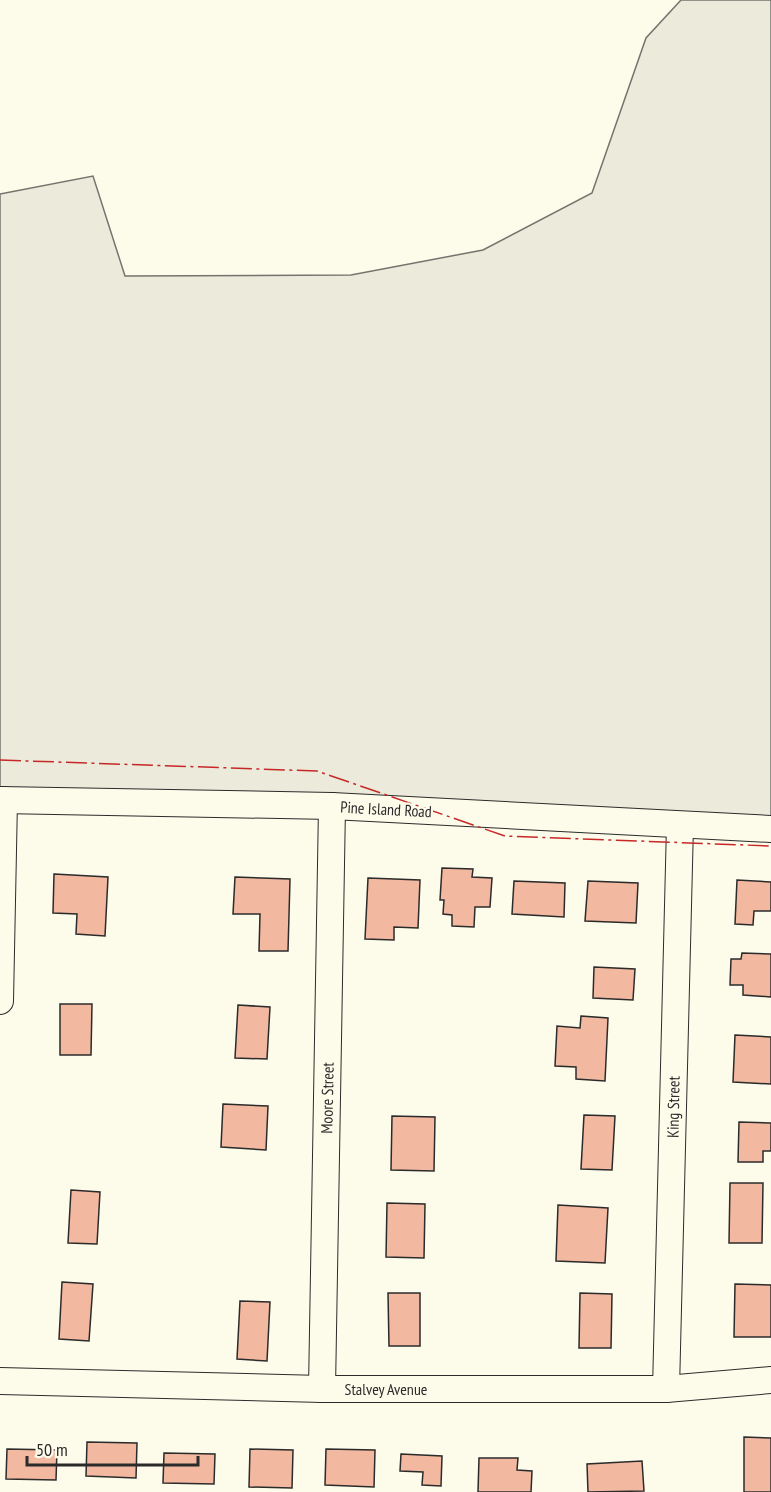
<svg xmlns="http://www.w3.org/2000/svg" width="771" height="1492" font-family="'PT Sans Narrow',sans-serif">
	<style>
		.green { fill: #ecebdb; stroke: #74746e; stroke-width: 1.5 }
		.building { fill: #f2b8a0; stroke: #2b2b2b; stroke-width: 1.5 }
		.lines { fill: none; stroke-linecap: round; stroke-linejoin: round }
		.minor-casing { stroke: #2b2b2b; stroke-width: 28 }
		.minor { stroke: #fdfbea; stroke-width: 26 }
		.power { stroke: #c62828; stroke-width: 1.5; stroke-dasharray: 21 4.5 3 4.5; stroke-linecap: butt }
		.labels { text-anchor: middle; stroke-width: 4.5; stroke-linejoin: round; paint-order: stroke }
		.street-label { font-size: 16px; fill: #2b2b2b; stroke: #fdfbea }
	</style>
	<rect width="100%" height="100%" fill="#fdfbea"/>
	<path class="green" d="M681 0H771V830L0 800V194L93 176 125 276 351 275 483 250 592 193 646 38Z"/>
	<g class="building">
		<path d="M442 868 473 869 472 877 492 878 490 907H475L474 927 452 926V915L443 914 444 900H440Z"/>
		<path d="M54 874 108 877 105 936 76 934 77 914 53 913Z"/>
		<path d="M235 877 290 879 288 951H259L260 914H233Z"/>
		<path d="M368 878 420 880 418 928 394 927V940L365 939Z"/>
		<path d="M737 880 771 882V911H754L753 925 735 924Z"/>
		<path d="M514 881 565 883 564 917 512 914Z"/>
		<path d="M588 881 638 883 636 923 585 921Z"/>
		<path d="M742 953 771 954V997L743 995V985H730L731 959H741Z"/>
		<path d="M594 967 635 969 633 1000 593 998Z"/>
		<path d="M60 1004H92L91 1055H60Z"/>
		<path d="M238 1005 270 1007 267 1059 235 1058Z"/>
		<path d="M581 1016 608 1018 605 1081 576 1079V1067L555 1066 557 1026 580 1028Z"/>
		<path d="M735 1035 771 1037V1084L733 1082Z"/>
		<path d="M223 1104 268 1106 266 1150 221 1147Z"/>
		<path d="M584 1115 615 1116 612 1170 581 1169Z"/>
		<path d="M392 1116 435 1117 434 1171 391 1170Z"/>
		<path d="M739 1122 771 1123V1151H763V1162H738Z"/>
		<path d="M730 1183H763L762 1243H729Z"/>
		<path d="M71 1190 100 1192 97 1244 68 1243Z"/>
		<path d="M387 1203 425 1204 424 1258 386 1257Z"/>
		<path d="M558 1205 608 1208 605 1263 556 1261Z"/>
		<path d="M62 1282 93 1284 89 1341 59 1339Z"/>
		<path d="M735 1284 771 1285V1337H734Z"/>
		<path d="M388 1293H420V1346H389Z"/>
		<path d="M580 1293 612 1294 611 1348H579Z"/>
		<path d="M240 1301 270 1302 267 1361 237 1359Z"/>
		<path d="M744 1437 771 1438V1492H744Z"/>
		<path d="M87 1442 137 1443 136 1478 86 1476Z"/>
		<path d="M7 1449 57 1450 56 1480 6 1479Z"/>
		<path d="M250 1449 293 1450 292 1488 249 1487Z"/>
		<path d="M326 1449 375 1450 374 1487 325 1485Z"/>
		<path d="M164 1453 215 1454 214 1484 163 1483Z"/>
		<path d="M401 1454 442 1456 441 1486 422 1485 423 1472 400 1471Z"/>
		<path d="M479 1458H518L517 1470 532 1471 531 1492H478Z"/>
		<path d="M642 1461 644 1491 588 1492 587 1464Z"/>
	</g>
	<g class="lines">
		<g class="minor-casing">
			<g id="minor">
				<path d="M0 800 332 806 771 829"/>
				<path d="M0 1001 4 800"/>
				<path d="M0 1381 322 1389H666L771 1380"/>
				<path d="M322 1389 332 806"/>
				<path d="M666 1389 680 825"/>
			</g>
		</g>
		<use href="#minor" class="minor"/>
		<path class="power" d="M0 760 317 771 505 836 771 846"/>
	</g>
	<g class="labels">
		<g class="street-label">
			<text transform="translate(386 809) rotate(3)" y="6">Pine Island Road</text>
			<text transform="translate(327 1098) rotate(-89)" y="6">Moore Street</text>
			<text transform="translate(673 1107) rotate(-89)" y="6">King Street</text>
			<text x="386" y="1395">Stalvey Avenue</text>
		</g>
	</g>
	<path d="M27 1456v9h171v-9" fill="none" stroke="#2b2b2b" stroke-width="3"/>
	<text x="36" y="1456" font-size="18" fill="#2b2b2b" stroke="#fdfbea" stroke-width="4.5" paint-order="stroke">50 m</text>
</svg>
